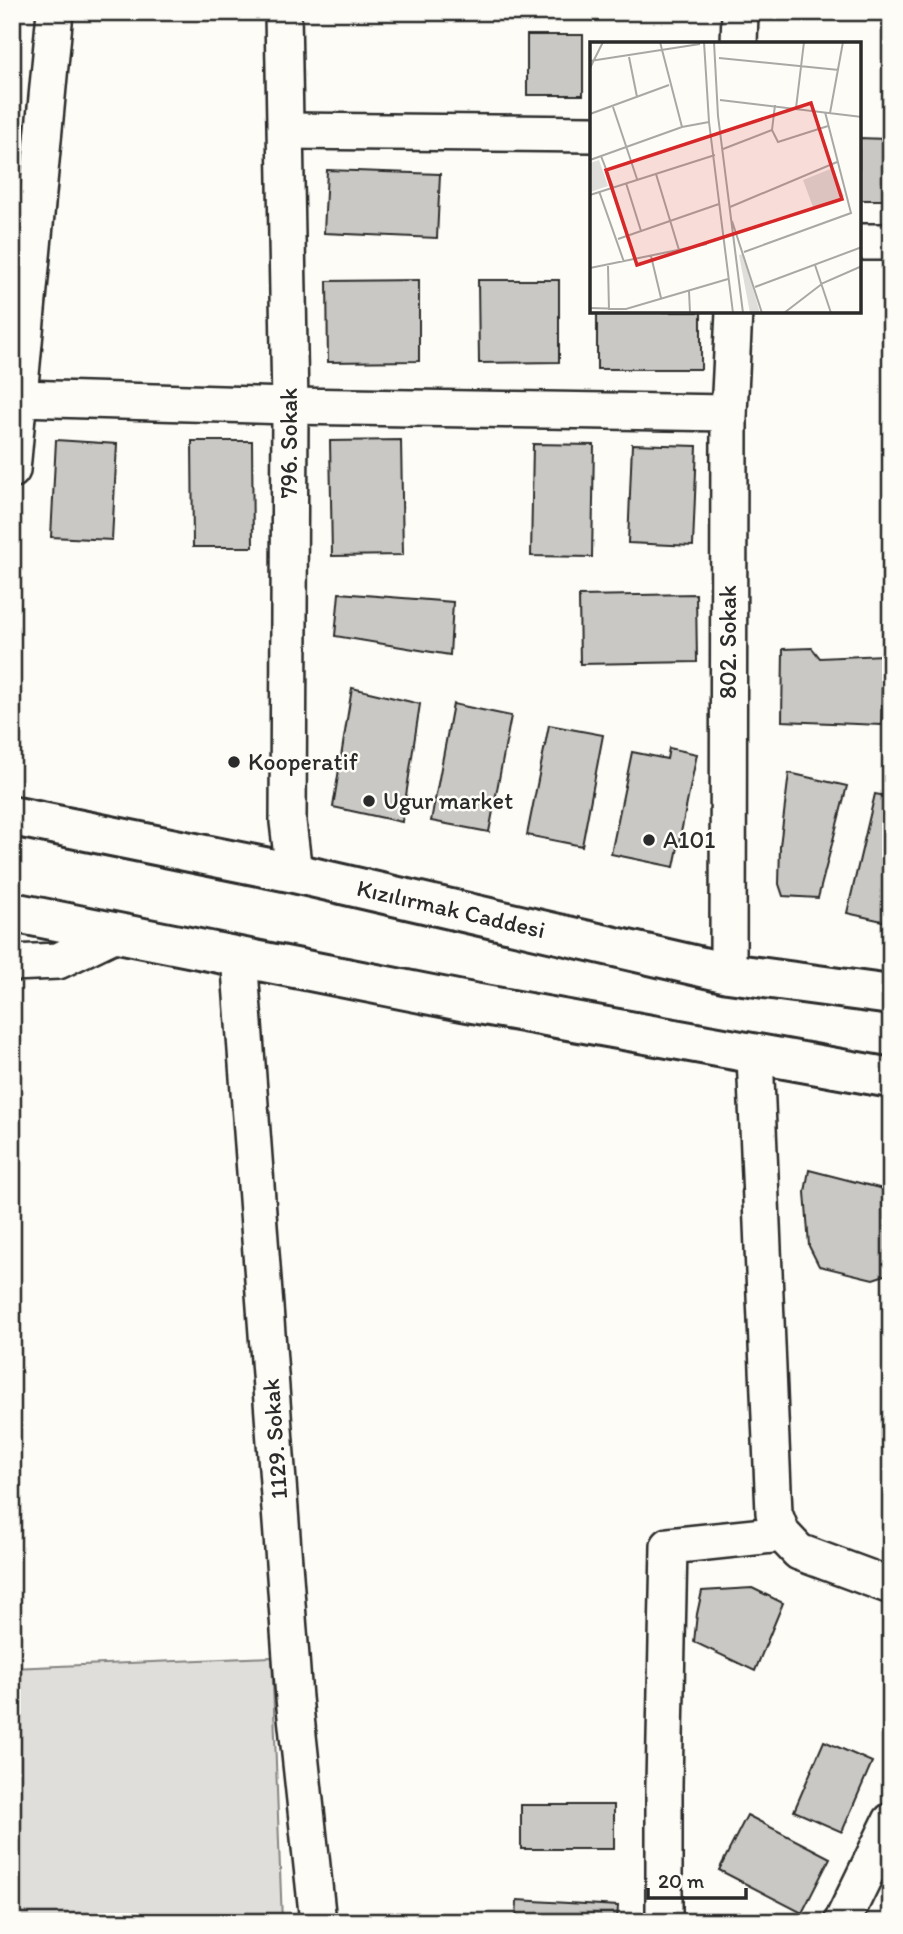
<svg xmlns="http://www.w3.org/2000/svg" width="903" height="1934" font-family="Itim,sans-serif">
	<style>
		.green { fill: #dfdeda; stroke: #858482; stroke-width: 2 }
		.building { fill: #c9c8c4; stroke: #2b2b2b; stroke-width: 2 }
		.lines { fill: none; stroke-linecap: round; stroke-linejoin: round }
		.minor-casing { stroke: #2b2b2b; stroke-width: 40 }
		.primary-casing { stroke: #2b2b2b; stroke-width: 44 }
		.minor { stroke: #fdfcf7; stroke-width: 35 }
		.primary { stroke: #fdfcf7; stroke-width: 38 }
		.poi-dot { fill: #2b2b2b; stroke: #fdfcf7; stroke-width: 2.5 }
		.labels { text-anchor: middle; stroke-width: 5; stroke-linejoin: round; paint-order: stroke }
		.street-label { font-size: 24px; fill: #2b2b2b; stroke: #fdfcf7 }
		.poi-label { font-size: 24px; fill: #2b2b2b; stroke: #fdfcf7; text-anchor: start }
		.inset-road { fill: none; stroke: #a9a8a5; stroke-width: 2 }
		.view { fill: #d62828; fill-opacity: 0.15; stroke: #d62828; stroke-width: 3.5 }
		.inset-edge { fill: none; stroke: #2b2b2b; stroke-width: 3.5 }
	</style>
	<rect width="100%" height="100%" fill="#fdfcf7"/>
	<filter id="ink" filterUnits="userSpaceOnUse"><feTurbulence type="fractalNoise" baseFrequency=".0143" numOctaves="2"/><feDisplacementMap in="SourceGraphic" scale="14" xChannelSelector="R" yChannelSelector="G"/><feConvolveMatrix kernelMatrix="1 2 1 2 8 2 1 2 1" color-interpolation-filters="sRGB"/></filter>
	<g filter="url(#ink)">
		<path class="green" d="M272 1657 282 1922H16L12 1821V1668Z"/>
		<g class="building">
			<path d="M631 12H701V13L631 15Z"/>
			<rect x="527" y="35" width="56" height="60"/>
			<path d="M859 138 886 139 884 200H859Z"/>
			<path d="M327 170 440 174 437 238 324 233Z"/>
			<path d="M419 280V361L328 362 327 281Z"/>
			<path d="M478 280H559V362L479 363Z"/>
			<rect x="597" y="312" width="104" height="57"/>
			<path d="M56 440 117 444 112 540 51 537Z"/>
			<path d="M401 440 403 555 332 556 330 441Z"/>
			<path d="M192 441H252L253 547H193Z"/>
			<path d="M533 444 594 445 592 557 531 556Z"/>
			<path d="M632 444 697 446 693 546 628 543Z"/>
			<path d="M339 593 453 602 450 655 335 636Z"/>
			<path d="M696 594 697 662 580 664 579 596Z"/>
			<path d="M812 648 820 658 883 655 881 725 782 721 783 649Z"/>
			<path d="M352 688 420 704 402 822 333 807Z"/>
			<path d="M453 704 511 716 489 832 431 821Z"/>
			<path d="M549 725 603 735 582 846 527 835Z"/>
			<path d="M669 748 697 754 674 867 611 854 632 752 667 759Z"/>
			<path d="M789 773 847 786 818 898 783 896 779 884 780 846Z"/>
			<path d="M875 794 891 797V923L847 913Z"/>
			<path d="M809 1170 891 1191V1273L873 1279 819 1266 809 1246 805 1192Z"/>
			<path d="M752 1588 783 1603 755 1671 694 1642 697 1614 702 1591Z"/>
			<path d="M824 1741 872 1762 842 1832 794 1811Z"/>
			<rect x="521" y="1805" width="93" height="44"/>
			<path d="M747 1815 830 1858 802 1913 719 1870Z"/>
			<path d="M517 1900 618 1906 617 1922H516Z"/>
		</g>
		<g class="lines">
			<g class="minor-casing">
				<g id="minor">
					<path d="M283 12 290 406 288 822 294 873"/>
					<path d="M739 44 740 12"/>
					<path d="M286 131 592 134"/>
					<path d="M859 242H891"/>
					<path d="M20 398 290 406 729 413"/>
					<path d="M12 470 55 12"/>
					<path d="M239 956 294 1698 318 1922"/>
					<path d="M12 963 58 961 116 933"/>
					<path d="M728 973 729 413 734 312"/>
					<path d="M755 1055 774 1513 782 1534 799 1552 891 1586"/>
					<path d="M664 1922V1785L669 1546 782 1534"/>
					<path d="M842 1922 891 1821"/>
				</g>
			</g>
			<g class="primary-casing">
				<g id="primary">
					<path d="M12 816 294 873 728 973 891 995"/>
					<path d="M12 912 462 1001 891 1078"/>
				</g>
			</g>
			<use href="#minor" class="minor"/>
			<use href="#primary" class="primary"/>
		</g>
	</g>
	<g class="poi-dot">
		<circle cx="234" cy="762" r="7"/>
		<circle cx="369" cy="801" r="7"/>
		<circle cx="649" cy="840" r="7"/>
	</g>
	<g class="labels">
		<g class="street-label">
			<text transform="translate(289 443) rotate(-90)" y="8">796. Sokak</text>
			<text transform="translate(728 642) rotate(-90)" y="8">802. Sokak</text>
			<text transform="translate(451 909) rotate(13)" y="8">Kızılırmak Caddesi</text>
			<text transform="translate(275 1439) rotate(-94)" y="8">1129. Sokak</text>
		</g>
		<g class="poi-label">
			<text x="248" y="770">Kooperatif</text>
			<text x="383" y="809">Ugur market</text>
			<text x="663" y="848">A101</text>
		</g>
	</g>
	<g transform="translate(590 42)">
		<rect width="271" height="271" fill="#fdfcf7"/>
		<path d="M9 118 18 144 0 150V121ZM243 126 254 154 223 165 213 138ZM153 212 170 271H160L149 213Z" fill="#dfdeda"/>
		<path class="inset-road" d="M70 0 92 85M114 0 119 80 143 271M124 0 128 74 153 271M39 15 47 55M129 16 249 28M0 19 110 2M0 26 13 0M130 58 272 75M23 65 47 137M206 66 214 0M240 71 253 0M0 72 79 43M182 88 188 100 238 84M133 107 182 88 185 63M11 114 23 145M0 118 92 85 119 80M66 132 89 208M36 141 51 189M9 149 34 220M0 153 125 113M140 165 247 120M142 179 172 271M28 197 129 162M154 210 261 171 235 70M61 214 71 256M225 223 241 271M18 224 19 268M0 226 117 202M165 245 272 205M99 249 100 271M0 266 36 267 138 237M194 271 233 241 272 224"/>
		<path class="view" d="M221 61 252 157 47 223 16 128Z"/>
		<rect width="271" height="271" class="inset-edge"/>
	</g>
	<rect width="903" height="1934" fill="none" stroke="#fdfcf7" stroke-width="42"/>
	<rect x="21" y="21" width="861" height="1892" fill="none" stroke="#2b2b2b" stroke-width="2.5" filter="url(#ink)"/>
	<path d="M648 1888v10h98v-10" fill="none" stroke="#2b2b2b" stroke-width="3.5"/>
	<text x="658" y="1888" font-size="21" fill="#2b2b2b" stroke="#fdfcf7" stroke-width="5" paint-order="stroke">20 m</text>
</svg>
